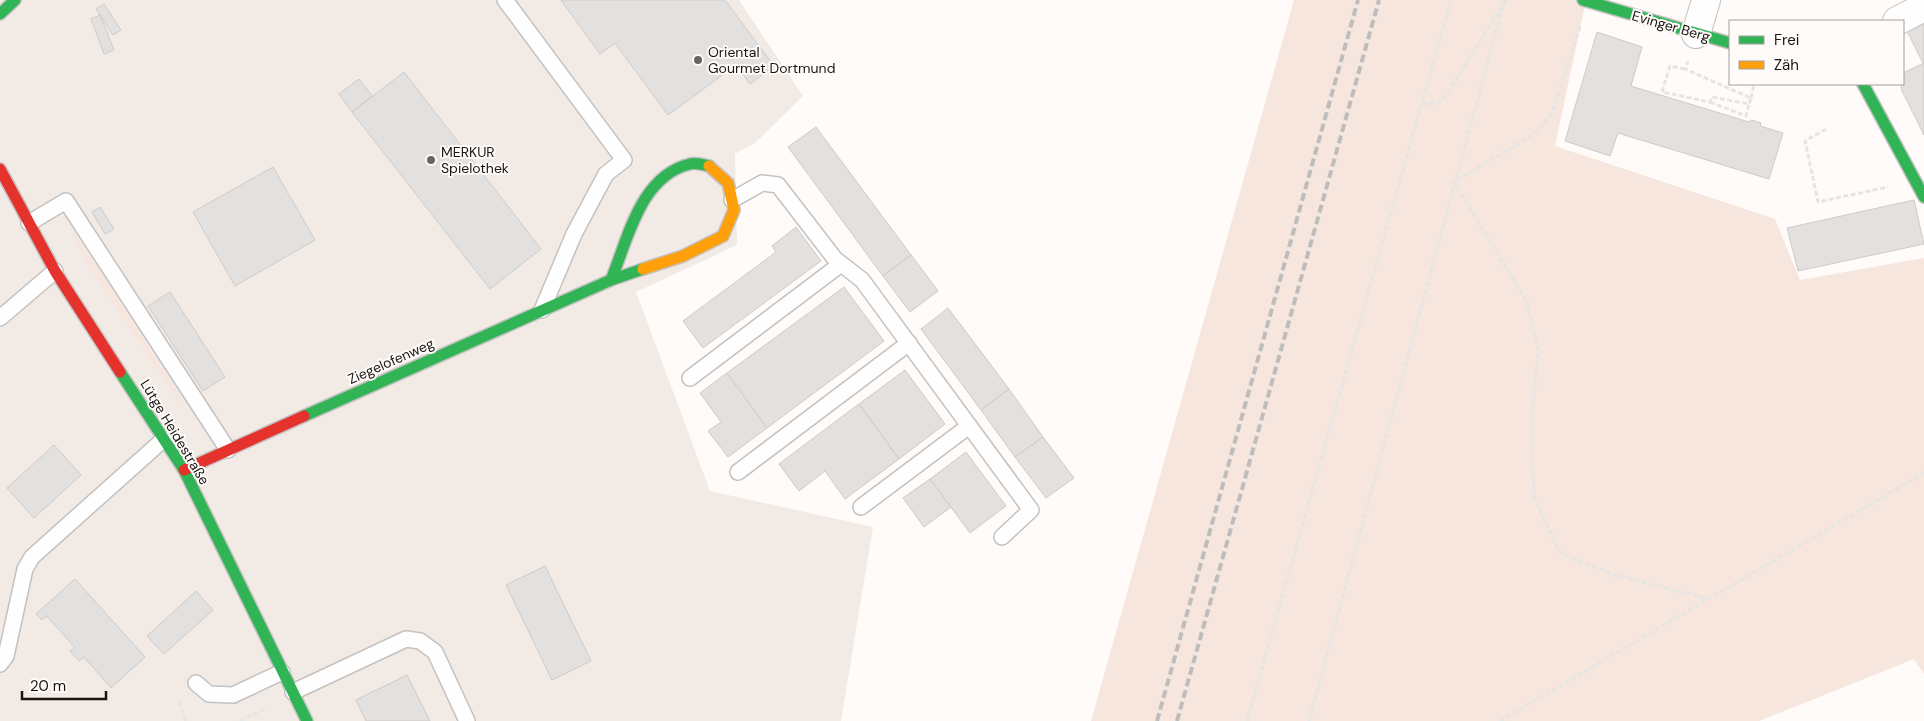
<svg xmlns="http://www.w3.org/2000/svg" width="1924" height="721" font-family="'DM Sans',sans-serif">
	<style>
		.built { fill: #f2eae5 }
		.green { fill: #f7e6dd }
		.building { fill: #e3e1df; stroke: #cdcbc9 }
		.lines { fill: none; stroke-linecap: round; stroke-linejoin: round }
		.lane-casing { stroke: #c4c2c0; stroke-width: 18 }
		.street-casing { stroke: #c4c2c0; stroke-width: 30 }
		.fast-casing { stroke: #c4c2c0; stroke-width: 14 }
		.slow-casing { stroke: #c4c2c0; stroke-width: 14 }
		.jam-casing { stroke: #c4c2c0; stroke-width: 14 }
		.path { stroke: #e5e5e4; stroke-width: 3; stroke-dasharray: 5 2.5; stroke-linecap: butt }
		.lane { stroke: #fffefe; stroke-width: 15 }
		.street { stroke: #fffefe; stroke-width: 28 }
		.fast { stroke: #30b455; stroke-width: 11 }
		.slow { stroke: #ff9f0a; stroke-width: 11 }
		.jam { stroke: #e5322d; stroke-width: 11 }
		.rail { stroke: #bdbdbd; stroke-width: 4; stroke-dasharray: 8 4; stroke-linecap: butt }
		.poi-dot { fill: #686665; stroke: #fffbf8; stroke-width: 2 }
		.labels { text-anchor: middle; stroke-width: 4; stroke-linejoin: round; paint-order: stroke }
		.street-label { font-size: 14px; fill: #181615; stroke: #fffbf8 }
		.poi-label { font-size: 14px; fill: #181615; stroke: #fffbf8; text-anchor: start }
	</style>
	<rect width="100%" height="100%" fill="#fefbf9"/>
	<path class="built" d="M0 0H739L803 96 755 143 735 154 737 245 636 292 710 491 873 527 841 721H0Z"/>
	<g class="green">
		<path d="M1294 0H1586L1555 146 1775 219 1800 280 1924 258V674L1914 659 1759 721H1091Z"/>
		<path d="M70 233 73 234 81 244 176 390 183 403 181 405 104 291Z"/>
	</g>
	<g class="building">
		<path d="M561 0H725L774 66 750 84 736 65 668 115 615 43 600 54Z"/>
		<path d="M104 4 121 30 113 35 96 9Z"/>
		<path d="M100 15 114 50 104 54 91 19Z"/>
		<path d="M1924 23V63H1923L1907 31Z"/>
		<path d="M1597 32 1642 47 1631 86 1749 122 1751 120 1761 123 1760 126 1783 133 1769 179 1618 133 1610 156 1565 141Z"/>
		<path d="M1924 63V135L1902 91 1901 84H1903V73Z"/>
		<path d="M404 72 541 249 490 289 352 112Z"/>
		<path d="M359 79 372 96 352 112 339 94Z"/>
		<path d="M816 127 911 255 883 276 788 147Z"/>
		<path d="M273 167 315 240 235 286 193 212Z"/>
		<path d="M1914 200 1924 244 1798 271 1787 228Z"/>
		<path d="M100 207 114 229 105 234 92 212Z"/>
		<path d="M796 227 821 261 703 348 683 321 776 252 772 246Z"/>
		<path d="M911 255 938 291 910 312 883 276Z"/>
		<path d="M844 287 884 341 767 428 727 373Z"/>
		<path d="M170 292 225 377 203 391 148 306Z"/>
		<path d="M948 308 1009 389 981 410 921 329Z"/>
		<path d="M905 370 945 424 899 459 859 404Z"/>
		<path d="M727 373 767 428 728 457 708 431 721 422 700 393Z"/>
		<path d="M1009 389 1043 437 1015 457 981 410Z"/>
		<path d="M859 404 899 459 845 499 825 471 799 491 779 464Z"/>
		<path d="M1043 437 1074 478 1046 498 1015 457Z"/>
		<path d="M54 445 81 475 34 518 7 488Z"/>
		<path d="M966 452 1006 506 970 533 930 479Z"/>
		<path d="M930 479 951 507 924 527 903 498Z"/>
		<path d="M545 566 591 661 552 680 506 585Z"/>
		<path d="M75 579 145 657 111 688 84 657 79 661 70 651 75 648 47 616 42 620 36 614Z"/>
		<path d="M196 591 213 610 164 654 147 636Z"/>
		<path d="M407 675 430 721H366L356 700Z"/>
	</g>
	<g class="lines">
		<g class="lane-casing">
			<g id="lane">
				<path d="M505 0 624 160 606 174 574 234 542 310"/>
				<path d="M732 200 762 183 778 185 835 259 862 280 1031 510 1002 537"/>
				<path d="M29 223 66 201 228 450"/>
				<path d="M0 318 55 271"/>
				<path d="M690 378 841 264"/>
				<path d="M738 472 909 343"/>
				<path d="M861 507 969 426"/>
				<path d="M0 664 6 656 25 569 32 557 164 439"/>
				<path d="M196 683 209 694 233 695 282 672"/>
				<path d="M293 692 406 639 420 641 435 652 467 721"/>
			</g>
		</g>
		<g class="street-casing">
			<g id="street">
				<path d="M1897 21 1924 7"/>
				<path d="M1696 34 1706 0"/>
			</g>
		</g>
		<g class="fast-casing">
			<g id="fast">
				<path d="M1583 0 1730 43"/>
				<path d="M0 14 15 0"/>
				<path d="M1863 84 1924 197"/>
				<path d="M611 280C628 239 640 176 690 164 696 162 704 165 709 166"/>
				<path d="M120 372 184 470 307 721"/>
				<path d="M304 416 611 280 643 269"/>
			</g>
		</g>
		<g class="slow-casing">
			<path id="slow" d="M643 269 683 256 723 236 734 210 728 183 709 166"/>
		</g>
		<g class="jam-casing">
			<g id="jam">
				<path d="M0 169 55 271 120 372"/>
				<path d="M184 470 304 416"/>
			</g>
		</g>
		<g class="path">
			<path d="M1580 27 1552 114 1533 135 1454 182 1527 302 1538 350 1531 425 1534 497 1560 553 1612 574 1708 599"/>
			<path d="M1685 69 1670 66 1662 92 1710 102 1712 97 1749 104 1751 98 1685 69 1688 61"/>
			<path d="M1751 98 1754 84"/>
			<path d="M1710 102 1746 116 1749 104"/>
			<path d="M1422 104 1438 103 1447 94 1506 0"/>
			<path d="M1826 129 1805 141 1818 202 1888 187"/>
			<path d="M179 702 186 721"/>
			<path d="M240 721 268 707"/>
			<path d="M1247 721 1451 0"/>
			<path d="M1309 721 1504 2"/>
			<path d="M1500 721 1924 473"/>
		</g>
		<use href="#lane" class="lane"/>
		<use href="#street" class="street"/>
		<use href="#fast" class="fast"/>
		<use href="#slow" class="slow"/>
		<use href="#jam" class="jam"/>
		<g class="rail">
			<path d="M1157 721 1358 0"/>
			<path d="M1177 721 1379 0"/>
		</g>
	</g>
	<g class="poi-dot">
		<circle cx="698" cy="60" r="5"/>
		<circle cx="431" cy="160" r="5"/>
	</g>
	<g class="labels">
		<g class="street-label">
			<text transform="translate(1671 26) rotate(16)" y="5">Evinger Berg</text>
			<text transform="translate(391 361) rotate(-24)" y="5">Ziegelofenweg</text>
			<text transform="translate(175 432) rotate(59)" y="5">Lütge Heidestraße</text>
		</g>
		<g class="poi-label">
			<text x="708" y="57">Oriental<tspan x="708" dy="16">Gourmet Dortmund</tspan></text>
			<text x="441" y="157">MERKUR<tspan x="441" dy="16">Spielothek</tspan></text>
		</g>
	</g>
	<rect x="1729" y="20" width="175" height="65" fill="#fffbf8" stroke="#a39f9d"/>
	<rect x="1739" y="36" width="25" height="8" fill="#30b455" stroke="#a39f9d"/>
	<text x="1774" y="45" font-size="15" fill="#181615">Frei</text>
	<rect x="1739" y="61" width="25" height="8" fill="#ff9f0a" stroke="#a39f9d"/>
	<text x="1774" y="70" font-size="15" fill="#181615">Zäh</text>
	<path d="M22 691v8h84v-8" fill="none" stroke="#181615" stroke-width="2.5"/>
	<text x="30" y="691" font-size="15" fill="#181615" stroke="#fffbf8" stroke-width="4" paint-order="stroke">20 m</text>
</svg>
